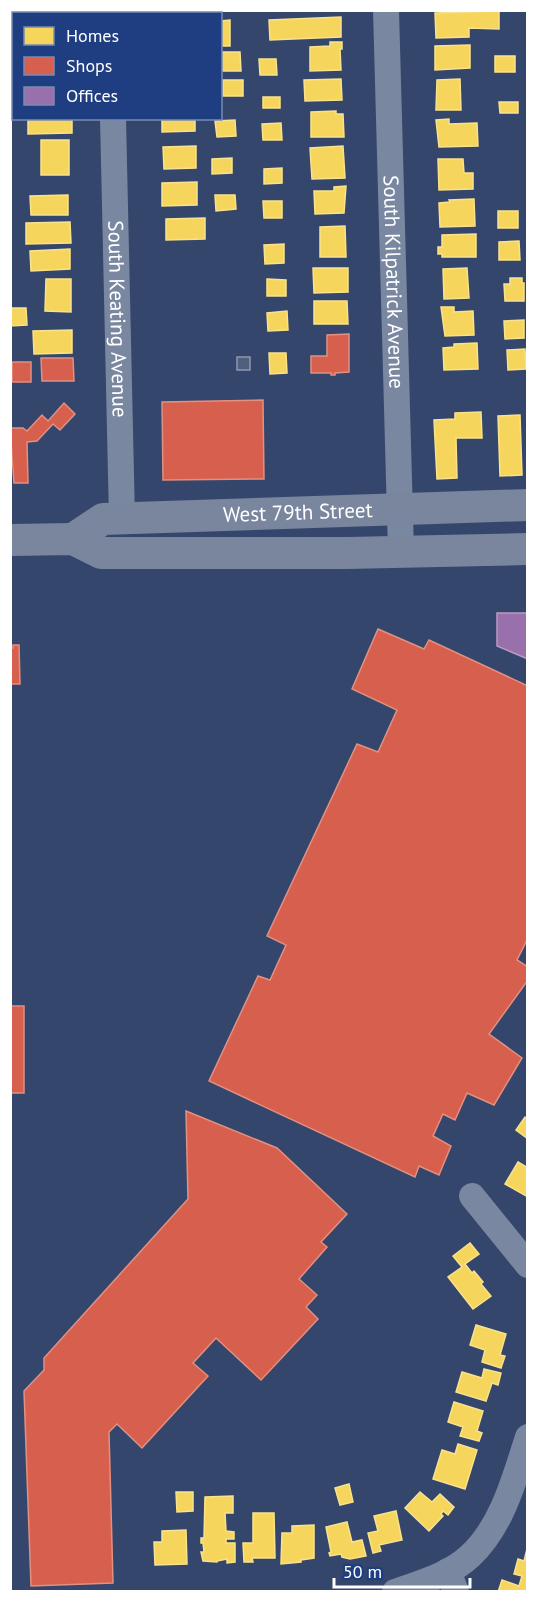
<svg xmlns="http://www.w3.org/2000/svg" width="538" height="1602" font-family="'PT Sans',sans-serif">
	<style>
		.homes { fill: #f6d55c; stroke: #f9e28d; stroke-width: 1.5 }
		.shops { fill: #d6604d; stroke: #e29082; stroke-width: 1.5 }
		.offices { fill: #9970ab; stroke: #b89bc4; stroke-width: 1.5 }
		.building { fill: #505f7c; stroke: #8e98af; stroke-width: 1.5 }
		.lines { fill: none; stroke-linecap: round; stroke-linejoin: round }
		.minor { stroke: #7a87a1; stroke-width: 26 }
		.major { stroke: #79869e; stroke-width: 32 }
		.labels { text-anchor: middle; stroke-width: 6; stroke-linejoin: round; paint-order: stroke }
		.street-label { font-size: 21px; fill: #fff; stroke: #1e3e81 }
	</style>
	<rect width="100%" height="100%" fill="#34466b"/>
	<g class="homes">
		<path d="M499 11V29L469 28V37L436 38 435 13Z"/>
		<path d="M341 17V37L270 40 269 20Z"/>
		<path d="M230 20V46H220V21Z"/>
		<path d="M330 42H342V49H340L341 70 310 71V47L330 46Z"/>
		<path d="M470 45V68L435 70V46Z"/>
		<path d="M220 52H240L241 71H221Z"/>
		<rect x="495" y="56" width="20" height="16"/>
		<path d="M259 59H276L277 75H260Z"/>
		<path d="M341 79 342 100 305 101 304 80Z"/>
		<path d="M460 79 461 110H436L437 80Z"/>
		<rect x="223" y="80" width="20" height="16"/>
		<rect x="263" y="97" width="17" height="11"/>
		<path d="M499 102H518V113H500Z"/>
		<path d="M336 111V114H343L344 137H311V112Z"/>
		<path d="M28 118H72V133L28 134Z"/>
		<path d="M162 118H195V131L162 132Z"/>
		<path d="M449 119V124L477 123 478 146 439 147 436 120Z"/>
		<path d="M235 120 236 136 217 137 215 121Z"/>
		<path d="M281 123 282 140H263L262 124Z"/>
		<rect x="41" y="140" width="28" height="35"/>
		<path d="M196 146V168L164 169 163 147Z"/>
		<path d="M343 146 345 178 312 179 310 148Z"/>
		<path d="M232 158V173L212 174V159Z"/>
		<path d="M438 159H463L464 173H473V189L439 190Z"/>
		<path d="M282 168V183L264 184V169Z"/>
		<path d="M197 182V205L162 206V183Z"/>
		<path d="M346 186 344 213 315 214 314 191H334V187Z"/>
		<path d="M68 195V215H31L30 196Z"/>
		<path d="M215 195H235L236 209 216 211Z"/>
		<path d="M474 199 475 226 440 227 439 203 450 202 449 200Z"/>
		<path d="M263 201H282V218H264Z"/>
		<rect x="498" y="211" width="20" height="17"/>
		<path d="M205 218V239L166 240V219Z"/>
		<path d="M70 222 71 243 26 244V223Z"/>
		<path d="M345 226 346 257H320V227Z"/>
		<path d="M476 234V257H442V254H438V247H442V235Z"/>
		<path d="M519 241 520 260H499V242Z"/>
		<path d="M284 244V263L265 264 264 245Z"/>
		<path d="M70 249V269L31 271 30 251Z"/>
		<path d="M313 268H348V292L314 293Z"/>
		<path d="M467 268 469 298 444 299 443 269Z"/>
		<path d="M510 278H522V283H524V301H505L504 284H510Z"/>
		<path d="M46 279H71V312L45 311Z"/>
		<path d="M267 279 286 280V296H267Z"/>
		<path d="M314 301H347L348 324H314Z"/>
		<path d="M441 307H454V312L473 311 474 335 445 336Z"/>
		<path d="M10 308H26L27 325 10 326Z"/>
		<path d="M287 311 288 330 268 331 267 313Z"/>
		<path d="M524 320V338L505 339 504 321Z"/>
		<path d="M72 330V353L34 354 33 331Z"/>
		<path d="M477 343 478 369 444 370 443 348 454 347V344Z"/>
		<path d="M525 349 526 369 508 370 507 350Z"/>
		<path d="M269 353H286L287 373 270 374Z"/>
		<path d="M481 412 482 438H456L457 478 437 479 434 420 455 419V413Z"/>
		<path d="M520 415 522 475 500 476 498 416Z"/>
		<path d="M525 1117 528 1119V1139L516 1130Z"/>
		<path d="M518 1162 528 1168V1197L505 1184Z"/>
		<path d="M470 1243 479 1254 465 1264 472 1273 474 1271 483 1282 481 1284 491 1296 473 1309 448 1277 462 1267 453 1256Z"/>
		<path d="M476 1325 506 1334 500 1355 505 1356 501 1368 482 1362 485 1350 470 1345Z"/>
		<path d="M484 1369 501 1373 498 1385 492 1383 486 1401 456 1392 462 1372 482 1378Z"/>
		<path d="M454 1402 483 1411 477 1431 482 1433 479 1441 460 1436 463 1427 448 1422Z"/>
		<path d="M458 1444 477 1450 465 1489 433 1479 442 1450 455 1454Z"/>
		<path d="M349 1484 353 1502 340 1505 335 1488Z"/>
		<path d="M176 1492H193V1511L177 1512Z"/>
		<path d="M420 1492 432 1502 440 1494 454 1507 448 1515 443 1511 441 1514 443 1516 429 1531 405 1508Z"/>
		<path d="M233 1496V1513H225L226 1531 234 1532V1539H226V1543H235V1562L227 1563V1559L217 1561V1562L203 1561 201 1552H204L203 1543H201V1538H204L205 1497Z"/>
		<path d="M396 1511 402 1540 379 1545 381 1551 373 1553 368 1533 378 1531 374 1516Z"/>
		<path d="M253 1513H274L275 1558H252L253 1562H244L243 1543H253Z"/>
		<path d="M347 1522 352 1542 362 1540 366 1556 350 1559 342 1557 341 1554 330 1556 329 1553 331 1552 326 1527Z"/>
		<path d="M314 1525V1558L301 1560V1562L281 1564 282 1533H292V1526Z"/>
		<path d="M186 1530 187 1564 155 1565 154 1542H162V1531Z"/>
		<path d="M527 1549 528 1592H498L502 1580 519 1586 522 1576 514 1574 518 1559 524 1561Z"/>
	</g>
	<g class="shops">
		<path d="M349 334V372L335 373V375H331V373H311V356H327V335Z"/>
		<path d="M41 358H73L74 381H42Z"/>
		<rect x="12" y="362" width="19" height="20"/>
		<path d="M263 400 264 479 163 480 162 402Z"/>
		<path d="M64 403 75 414 60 430 53 424 37 441 27 442 28 483H14L10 428H23L27 431 42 415 48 421Z"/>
		<path d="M378 629 424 649 429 640 528 686V938L517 960 528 967V980L489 1034 522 1058 494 1105 467 1093 455 1120 443 1114 433 1136 451 1146 439 1175 419 1166 415 1177 209 1081 258 976 270 980 286 945 267 936 357 744 378 752 397 710 352 689Z"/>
		<path d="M13 645H19L20 684H10V648H13Z"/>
		<rect x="10" y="1006" width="14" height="87"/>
		<path d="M186 1111 277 1148 347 1214 321 1242 327 1247 299 1279 317 1295 306 1307 318 1319 261 1380 216 1338 193 1363 208 1376 142 1448 117 1424 109 1432 113 1583 31 1586 24 1391 44 1370V1358L188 1199Z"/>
	</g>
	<path class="offices" d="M497 613H528V659L497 646Z"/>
	<rect class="building" x="237" y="357" width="13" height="13"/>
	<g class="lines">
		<g class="minor">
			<path d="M110 10V14"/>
			<path id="s1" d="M386 10 401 552"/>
			<path id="s2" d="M113 118 122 519"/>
			<path d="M472 1196 528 1265"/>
			<path d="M448 1571 456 1592"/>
			<path d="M395 1592C420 1583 450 1575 470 1556 502 1527 515 1477 528 1437"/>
		</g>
		<g class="major">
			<path id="s3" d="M73 539 103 519 528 505"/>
			<path d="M10 540 73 539 101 553H347L528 549"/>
		</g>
	</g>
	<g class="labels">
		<g class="street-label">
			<text dy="7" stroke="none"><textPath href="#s1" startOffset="272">South Kilpatrick Avenue</textPath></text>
			<text dy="7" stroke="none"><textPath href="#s2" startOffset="201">South Keating Avenue</textPath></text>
			<text dy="7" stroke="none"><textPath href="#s3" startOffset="231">West 79th Street</textPath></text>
		</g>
	</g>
	<rect width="538" height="1602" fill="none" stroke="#ffffff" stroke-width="24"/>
	<rect x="12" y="12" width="210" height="108" fill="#1e3e81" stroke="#788bb3" stroke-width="1.5"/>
	<rect x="24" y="27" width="30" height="18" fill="#f6d55c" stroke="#788bb3" stroke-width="1.5"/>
	<text x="66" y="42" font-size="18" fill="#ffffff">Homes</text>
	<rect x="24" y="57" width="30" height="18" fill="#d6604d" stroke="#788bb3" stroke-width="1.5"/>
	<text x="66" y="72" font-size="18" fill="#ffffff">Shops</text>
	<rect x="24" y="87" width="30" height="18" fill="#9970ab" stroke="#788bb3" stroke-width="1.5"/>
	<text x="66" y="102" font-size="18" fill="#ffffff">Offices</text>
	<path d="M334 1578v9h136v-9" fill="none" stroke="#ffffff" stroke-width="3"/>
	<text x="343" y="1578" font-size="18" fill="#ffffff" stroke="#1e3e81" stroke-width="4.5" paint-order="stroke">50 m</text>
</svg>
